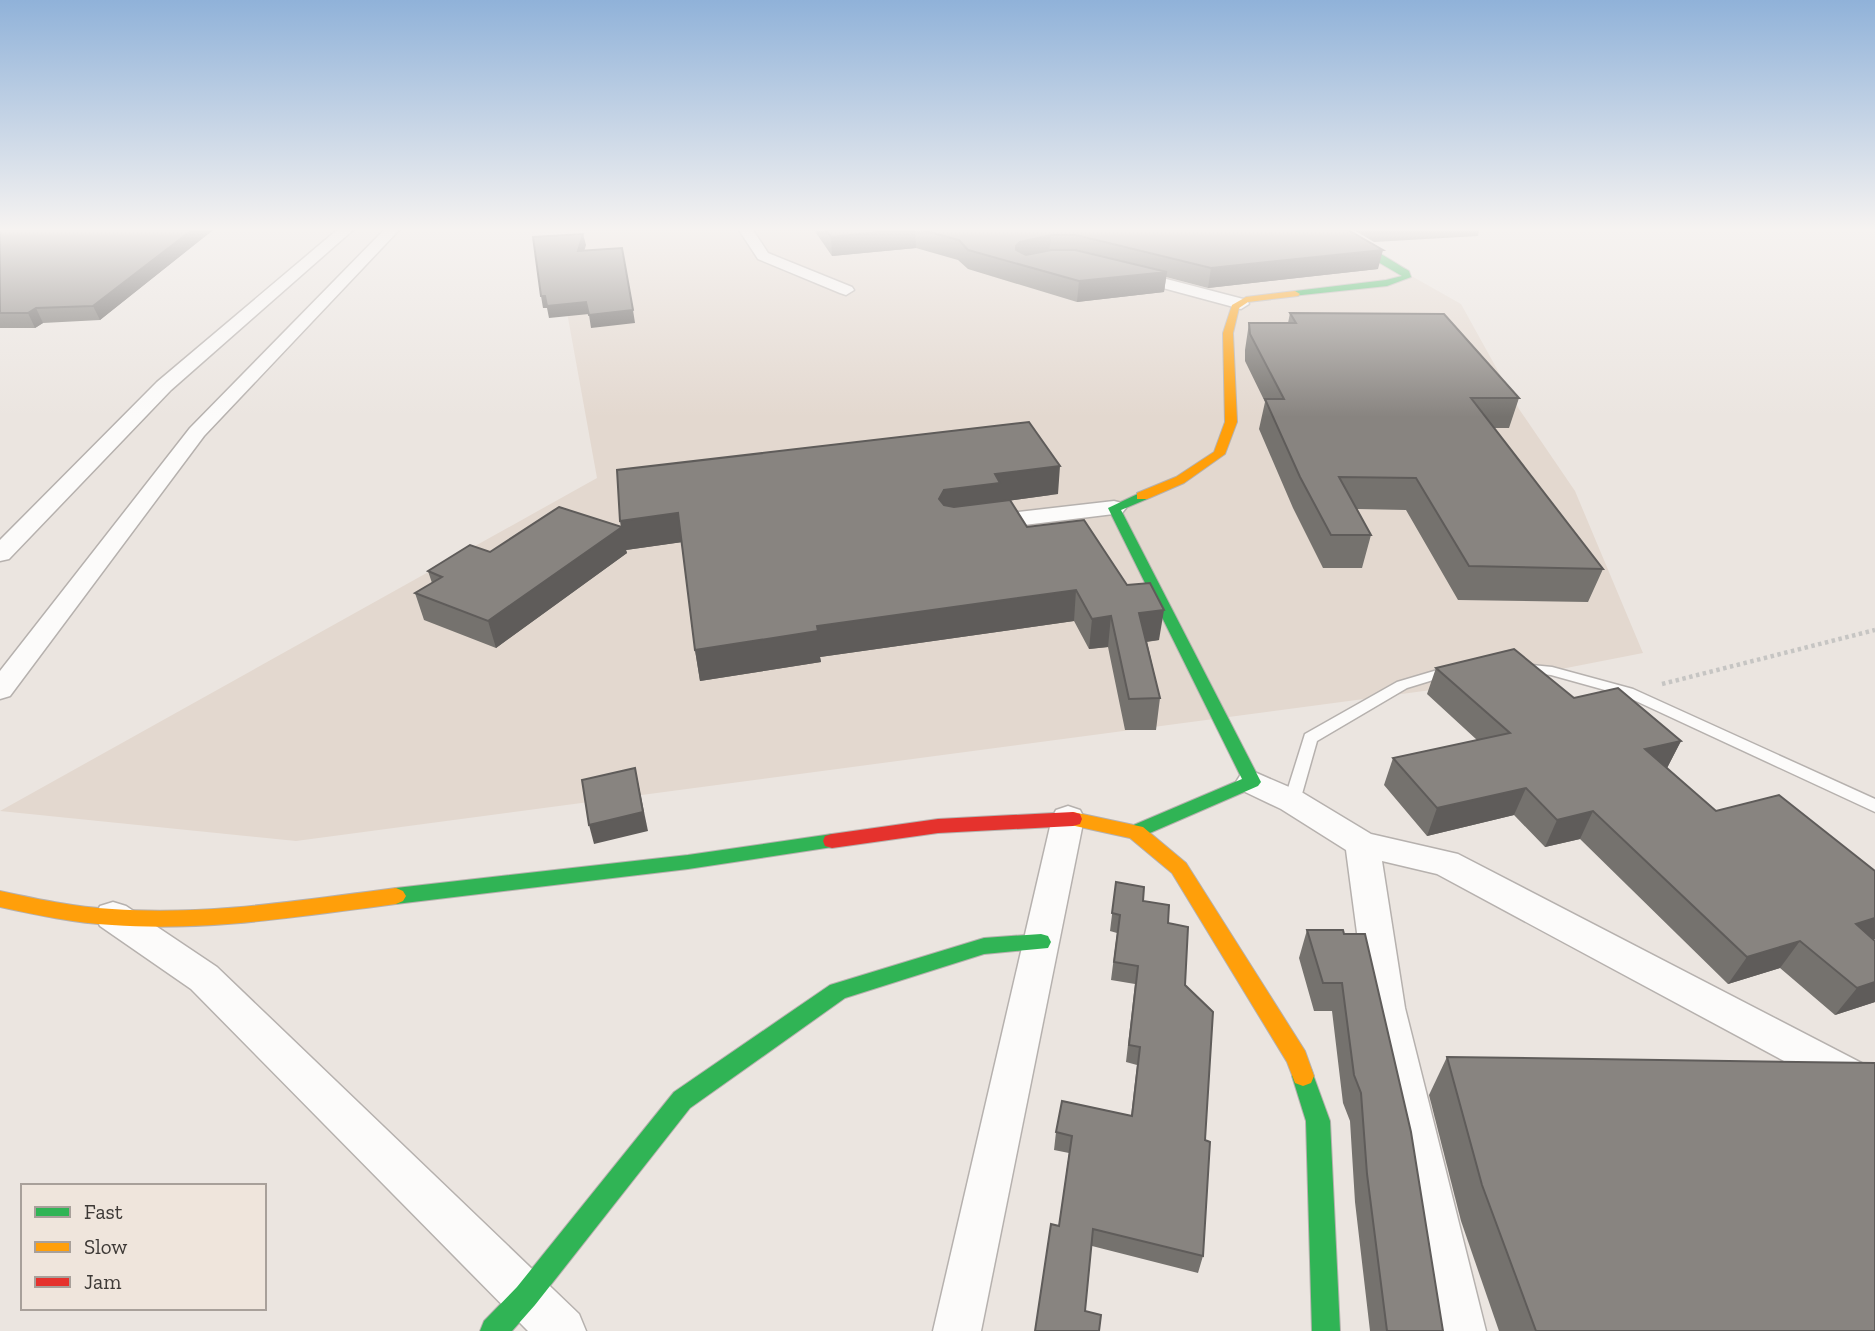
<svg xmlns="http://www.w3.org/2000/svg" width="1875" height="1331" font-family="'Zilla Slab',serif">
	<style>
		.built { fill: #e3d8cf }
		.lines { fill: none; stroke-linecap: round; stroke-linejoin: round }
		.lane-casing { stroke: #b6b1ae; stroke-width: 3 }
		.street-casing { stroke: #b6b1ae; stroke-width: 3 }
		.fast-casing { stroke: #b6b1ae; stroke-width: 2 }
		.slow-casing { stroke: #b6b1ae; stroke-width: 2 }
		.jam-casing { stroke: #b6b1ae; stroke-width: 2 }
		.path { stroke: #c6c5c3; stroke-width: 4.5; stroke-dasharray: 3.5 3.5; stroke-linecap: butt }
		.lane { fill: #fcfbfa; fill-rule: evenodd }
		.street { fill: #fcfbfa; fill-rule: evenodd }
		.fast { fill: #30b455; fill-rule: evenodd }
		.slow { fill: #ff9f0a; fill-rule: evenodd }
		.jam { fill: #e5322d; fill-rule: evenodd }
		.wall { fill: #75726e }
		.shaded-wall { fill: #5f5c5a }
		.building { fill: #888480; stroke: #5f5c5a; stroke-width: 2 }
	</style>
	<rect width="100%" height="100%" fill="#ebe5e0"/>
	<path class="built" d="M567 230H1352L1353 243 1461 304 1519 409 1575 491 1643 653 1499 681 296 841 0 811 597 478 559 268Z"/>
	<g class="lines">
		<g class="lane-casing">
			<g id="lane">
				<path d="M1522 664 1552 667 1633 689 1875 799V812L1623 695 1551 675 1517 671 1515 668 1517 665Z"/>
				<path d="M1451 666 1456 667 1458 670 1456 673 1407 688 1317 741 1300 801 1298 805H1286L1284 801 1305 734 1397 682Z"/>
			</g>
		</g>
		<g class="street-casing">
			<g id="street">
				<path d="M337 230H353L171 390 9 559 0 561V540L157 382Z"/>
				<path d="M384 230H399L204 436 10 696 0 699V671L190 428Z"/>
				<path d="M739 230H753L768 253 852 287 854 290 846 295 840 293 758 259Z"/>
				<path d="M1128 269 1247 300 1249 304 1241 309 1122 277 1120 274 1122 271Z"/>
				<path d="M1114 501 1122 503 1126 508 1122 513 983 530 975 528 971 523 975 518 983 516Z"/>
				<path d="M1252 771 1303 793 1371 834 1458 854 1875 1070V1110L1437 874 1382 861 1405 1008 1486 1331H1438L1367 1008 1346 850 1281 809 1241 790 1236 782 1241 774Z"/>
				<path d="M1068 806 1080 810 1084 818 981 1331H933L1052 818 1056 810Z"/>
				<path d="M113 902 126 906 217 967 579 1314 586 1331H528L191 989 100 926 95 916 100 906Z"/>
			</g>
		</g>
		<g class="fast-casing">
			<g id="fast">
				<path d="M1331 230C1345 230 1393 262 1409 271L1411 277 1387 286 1292 296 1290 294 1295 291 1386 280 1402 276 1349 245Z"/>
				<path d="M1142 492 1148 496 1147 499 1121 510 1261 782 1258 786 1136 839 1129 837 1127 832 1129 827 1242 779 1108 508Z"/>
				<path d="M832 834 839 836 841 841 839 846 688 869 396 904 389 901 386 896 389 891 396 888 688 855Z"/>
				<path d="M1041 934 1048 936 1051 942 1048 948 984 954 845 998 690 1108 535 1305 512 1331H480L484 1321 517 1287 674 1092 830 985 984 938Z"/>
				<path d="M1303 1066 1311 1069 1330 1121 1340 1331H1312L1306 1121 1292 1076 1295 1069Z"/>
			</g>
		</g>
		<g class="slow-casing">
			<g id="slow">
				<path d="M1295 291 1300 294 1298 296 1248 302 1239 308 1233 333 1237 422 1225 454 1184 483 1147 499H1137V493L1176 477 1214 452 1225 422 1223 333 1232 305 1246 297Z"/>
				<path d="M1073 812 1143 827 1186 863 1305 1051 1314 1076 1311 1083 1303 1086 1295 1083 1287 1062 1172 873 1130 838 1066 824 1064 819 1066 814Z"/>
				<path d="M396 888 403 891 406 896 403 901 396 904C302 916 207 932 112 925 74 923 37 915 0 907V891C37 899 74 907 112 909 207 916 302 900 396 888Z"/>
			</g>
		</g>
		<g class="jam-casing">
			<path id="jam" d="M1073 812 1080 814 1082 819 1080 824 1073 826 938 833 832 848 825 846 823 841 825 836 832 834 938 819Z"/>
		</g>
		<path class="path" d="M1662 684 1875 630"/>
		<use href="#lane" class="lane"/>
		<use href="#street" class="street"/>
		<use href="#fast" class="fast"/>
		<use href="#slow" class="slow"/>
		<use href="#jam" class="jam"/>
	</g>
	<g class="wall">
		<path d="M0 230H213L100 320 43 323 35 328H0Z"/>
		<path d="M814 230H1348L1378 269 1208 288 1166 277 1164 292 1077 302 968 269 958 260 916 248 832 256Z"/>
		<path d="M1354 230H1479L1478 236 1374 242Z"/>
		<path d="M1290 313 1519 398 1509 428H1494L1603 569 1588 602 1458 600 1406 510 1357 509 1371 535 1362 568H1323L1293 508 1259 429 1265 402 1245 361V350L1249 323H1288Z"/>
		<path d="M1058 494 999 502 1027 527 1159 640 1147 642 1160 698 1156 730H1125L1108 647 1089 649 1074 621 820 657 821 662 700 681 695 650 682 542 626 550 627 553 496 648 424 620 415 593 432 583 428 571 490 552 621 527Z"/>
		<path d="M1436 668 1574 698 1681 741 1667 768 1716 811 1874 939 1875 1002 1835 1015 1780 968 1728 984 1580 839 1545 847 1514 815 1427 836 1384 785 1393 758 1477 740 1427 694Z"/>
		<path d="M1116 882 1143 901 1168 923 1185 985 1205 1140 1203 1256 1198 1273 1092 1246 1035 1331 1059 1226 1069 1153 1054 1150 1056 1132 1131 1116 1137 1065 1126 1062 1135 984 1111 980 1117 933 1110 931Z"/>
		<path d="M1307 930H1343L1443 1331H1370L1355 1202 1350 1121 1343 1103 1332 1011H1314L1299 958Z"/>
		<path d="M1447 1057 1875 1331H1499L1461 1221 1429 1095Z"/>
	</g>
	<g class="shaded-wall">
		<path d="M192 230H213L100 320 93 306Z"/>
		<path d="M899 230H915L916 248 832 256 831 237Z"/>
		<path d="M583 234 586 245 581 262 578 251Z"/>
		<path d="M1051 235 1049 254 1019 261 1016 246 1020 242Z"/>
		<path d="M1383 250 1378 269 1208 288 1211 268Z"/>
		<path d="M1167 272 1164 292 1077 302 1079 281Z"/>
		<path d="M541 296H545L586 302 589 314 549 318 547 308H543Z"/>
		<path d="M36 308 43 323 35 328 28 313Z"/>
		<path d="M633 310 635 323 591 328 589 315Z"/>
		<path d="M1060 466 1058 494 999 502 944 518 939 499 944 490 995 474Z"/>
		<path d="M678 513 683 542 626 550 627 553 496 648 488 621 621 528 620 521Z"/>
		<path d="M1076 590 1074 621 820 657 821 662 700 681 695 650 817 626Z"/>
		<path d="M1164 610 1159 640 1135 643 1139 613Z"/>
		<path d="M1111 616 1108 647 1089 649 1092 619Z"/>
		<path d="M1681 741 1667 768 1645 749Z"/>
		<path d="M635 768 648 831 594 844 589 825Z"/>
		<path d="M1526 788 1514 815 1427 836 1437 808Z"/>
		<path d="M1593 811 1580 839 1545 847 1557 820Z"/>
		<path d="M1875 918V939L1835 951 1856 924Z"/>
		<path d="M1800 941 1780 968 1728 984 1747 957Z"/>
		<path d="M1875 982V1002L1835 1015 1857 988Z"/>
	</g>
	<g class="building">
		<path d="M0 230H192L93 306 36 308 28 313H0Z"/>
		<path d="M826 230H899L831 237Z"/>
		<path d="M921 230H1348L1383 250 1211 268 1076 235H1051L1020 242 1016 246V250L1026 255 1051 250H1075L1167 272 1079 281 968 250 959 240Z"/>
		<path d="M583 234 578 251 622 248 633 310 589 315 586 302 547 306 545 296H541L533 237Z"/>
		<path d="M1290 313 1444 314 1519 398H1471L1603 569 1469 566 1416 478 1339 477 1371 535H1331L1300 477 1265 399H1284L1250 334 1249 323H1296Z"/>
		<path d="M1029 422 1060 466 995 474 1000 483 944 490 939 499 944 505 954 507 1010 500 1027 527 1084 520 1127 585 1150 583 1164 610 1139 613 1160 698 1129 699 1111 616 1092 619 1076 590 817 626 818 631 695 650 678 513 620 521 617 470Z"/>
		<path d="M559 507 622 527 488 621 415 593 442 577 428 571 470 545 490 552Z"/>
		<path d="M1514 649 1574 698 1618 688 1681 741 1645 749 1716 811 1779 795 1875 871V918L1856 924 1875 941V982L1857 988 1800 941 1747 957 1593 811 1557 820 1526 788 1437 808 1393 758 1510 733 1436 668Z"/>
		<path d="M635 768 643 812 589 825 582 780Z"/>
		<path d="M1116 882 1144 887 1143 901 1169 905 1168 923 1188 927 1185 985 1213 1012 1205 1140 1210 1142 1203 1256 1093 1229 1085 1311 1101 1315 1099 1331H1035L1051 1224 1059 1226 1072 1136 1056 1132 1062 1101 1132 1116 1140 1047 1129 1045 1138 966 1114 962 1120 915 1112 913Z"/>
		<path d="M1307 930H1343L1344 934H1365L1411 1132 1443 1331H1387L1367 1174 1361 1093 1354 1075 1342 983H1323Z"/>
		<path d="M1447 1057 1875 1063V1331H1536L1482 1185Z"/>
	</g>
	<linearGradient id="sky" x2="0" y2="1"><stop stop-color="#90b2d9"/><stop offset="0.55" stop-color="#f6f3f1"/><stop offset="1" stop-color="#f6f3f1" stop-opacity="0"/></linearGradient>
	<rect width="1875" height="417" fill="url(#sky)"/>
	<rect x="21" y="1184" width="245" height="126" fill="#efe5dc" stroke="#a8a09a" stroke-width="2"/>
	<rect x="35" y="1207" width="35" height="10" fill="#30b455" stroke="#a8a09a" stroke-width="2"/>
	<text x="84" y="1219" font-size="21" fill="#3d3936">Fast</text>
	<rect x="35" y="1242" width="35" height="10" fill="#ff9f0a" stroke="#a8a09a" stroke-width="2"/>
	<text x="84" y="1254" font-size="21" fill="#3d3936">Slow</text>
	<rect x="35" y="1277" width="35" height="10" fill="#e5322d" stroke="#a8a09a" stroke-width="2"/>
	<text x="84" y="1289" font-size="21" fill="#3d3936">Jam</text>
</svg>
